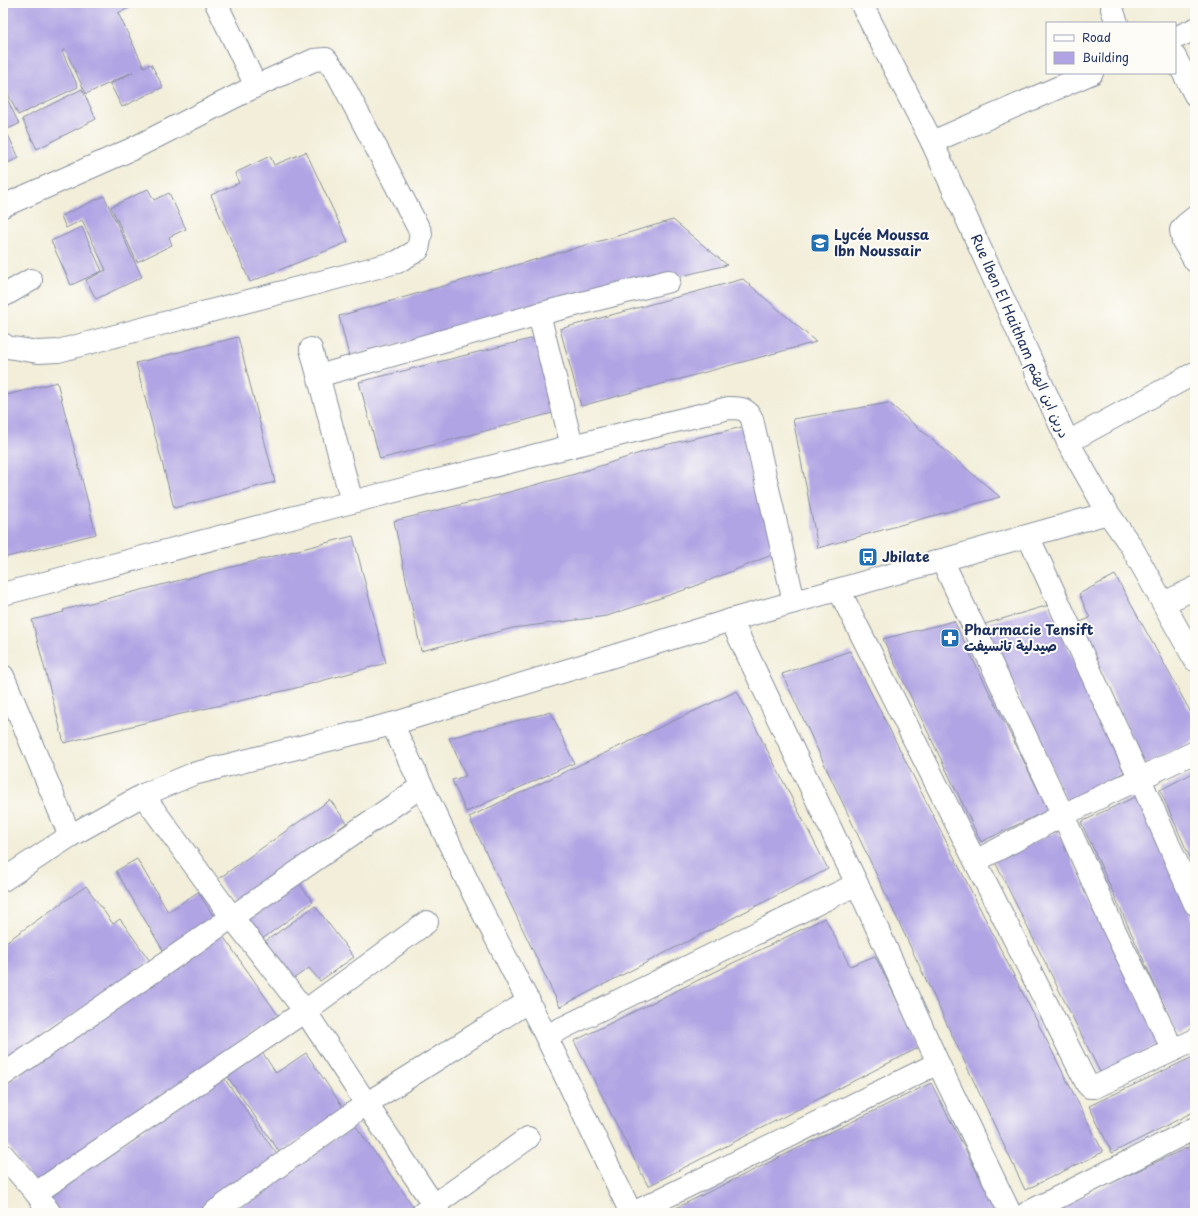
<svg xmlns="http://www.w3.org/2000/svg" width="1198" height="1216" font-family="'Playpen Sans','Playpen Sans Arabic',sans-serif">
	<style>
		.building { fill: #b1a4e4 }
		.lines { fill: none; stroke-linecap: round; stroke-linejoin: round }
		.minor-casing { stroke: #868e9c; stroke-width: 24 }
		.minor { stroke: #fff; stroke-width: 22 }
		.labels { text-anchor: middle; stroke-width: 4; stroke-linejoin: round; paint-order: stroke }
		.poi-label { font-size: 14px; font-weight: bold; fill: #1b2f5e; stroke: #fdfcf7; text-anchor: start }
		.street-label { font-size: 14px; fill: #1b2f5e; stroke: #fdfcf7 }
	</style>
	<rect width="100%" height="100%" fill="#fdfcf7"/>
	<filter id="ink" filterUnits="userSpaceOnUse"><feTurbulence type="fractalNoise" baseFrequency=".025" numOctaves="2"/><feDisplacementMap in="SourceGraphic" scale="8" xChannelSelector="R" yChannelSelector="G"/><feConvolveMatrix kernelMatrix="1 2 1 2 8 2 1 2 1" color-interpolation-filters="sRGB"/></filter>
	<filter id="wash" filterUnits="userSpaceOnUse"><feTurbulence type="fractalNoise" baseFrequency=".012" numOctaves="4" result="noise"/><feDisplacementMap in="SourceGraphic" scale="16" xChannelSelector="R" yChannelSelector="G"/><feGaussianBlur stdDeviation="0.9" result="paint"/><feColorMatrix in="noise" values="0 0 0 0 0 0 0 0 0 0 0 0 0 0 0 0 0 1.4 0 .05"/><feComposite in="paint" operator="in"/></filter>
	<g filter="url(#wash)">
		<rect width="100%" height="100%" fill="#f2eed9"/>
		<g id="blocks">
			<g class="building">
				<path d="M3 3H141L118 13 144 67 151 64 163 87 122 107 110 84 133 72 86 94 65 49 62 51 78 87 18 115 3 83Z"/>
				<path d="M82 89 96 119 37 149 22 119Z"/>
				<path d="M3 90 19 124 3 131Z"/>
				<path d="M8 135 19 158 3 165V137Z"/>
				<path d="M306 152 348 242 250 282 211 195 239 183 235 173 270 156 274 165Z"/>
				<path d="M148 189 154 200 169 193 186 229 169 237 172 245 137 262 111 207Z"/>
				<path d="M104 196 142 277 96 299 86 280 106 270 82 220 66 228 61 216Z"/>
				<path d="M673 220 727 265 349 356 339 316Z"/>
				<path d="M82 227 102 271 71 285 51 241Z"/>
				<path d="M743 279 816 342 581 406 560 329Z"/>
				<path d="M238 337 275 482 174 508 136 363Z"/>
				<path d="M538 337 556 412 380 459 359 382Z"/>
				<path d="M57 382 96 534 3 558V396Z"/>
				<path d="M889 403 1000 497 818 548 793 419Z"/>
				<path d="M751 425 779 552 693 587 607 616 513 628 421 651 394 521 484 499 575 474 665 445Z"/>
				<path d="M353 536 386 663 292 689 168 717 64 743 32 620 64 612 63 610Z"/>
				<path d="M1115 575 1195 720V740L1144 765 1080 622 1090 618 1079 594Z"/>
				<path d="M1049 605 1124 772 1069 806 985 624Z"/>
				<path d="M954 621 1048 810 981 842 883 639Z"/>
				<path d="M850 651 1103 1152 1025 1190 782 674Z"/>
				<path d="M737 691 828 869 560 1007 469 817Z"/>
				<path d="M551 712 574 763 466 812 452 780 466 776 449 738Z"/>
				<path d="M1195 772V869L1160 790Z"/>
				<path d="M1137 796 1195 925V1028L1178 1036 1081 822Z"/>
				<path d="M330 800 347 823 235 903 218 879Z"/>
				<path d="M1058 831 1160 1043 1101 1074 994 860Z"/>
				<path d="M137 859 168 912 198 892 214 917 164 952 116 871Z"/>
				<path d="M296 879 313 902 262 939 245 915Z"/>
				<path d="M86 886 113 924 120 919 150 961 3 1064V944Z"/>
				<path d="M315 906 354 957 320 981 309 968 290 981 263 943Z"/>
				<path d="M825 918 850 966 875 956 920 1047 648 1186 574 1041Z"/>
				<path d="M221 933 278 1015 35 1184 3 1138V1086Z"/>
				<path d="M260 1049 276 1073 306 1053 344 1109 280 1153 225 1073Z"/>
				<path d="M1195 1056V1111L1112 1153 1089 1106Z"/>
				<path d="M222 1075 278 1156 195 1213H58L46 1196Z"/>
				<path d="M931 1083 998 1213H676L674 1209Z"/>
				<path d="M355 1125 413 1206 402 1213H231Z"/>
				<path d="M1195 1144V1213H1047Z"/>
			</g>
		</g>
	</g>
	<g filter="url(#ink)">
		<use href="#blocks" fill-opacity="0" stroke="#868e9c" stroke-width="1"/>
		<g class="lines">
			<g class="minor-casing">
				<g id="minor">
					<path d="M216 3 256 86"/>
					<path d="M861 3 932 142 1068 442 1108 513 1131 546 1195 660"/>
					<path d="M1113 3 1112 9 1117 23"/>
					<path d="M1175 38 1195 29"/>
					<path d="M1175 57 1195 95"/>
					<path d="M932 142 1092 73"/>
					<path d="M3 206 132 149 256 86 314 60 326 59 337 73 421 233 418 250 397 262 58 351 38 352 7 347 3 344"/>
					<path d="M1195 217 1185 225 1181 230 1183 241 1195 261"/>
					<path d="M3 296 31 280"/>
					<path d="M539 314 572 446"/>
					<path d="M311 349 352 502"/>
					<path d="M318 376 539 314 669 281"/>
					<path d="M1068 442 1195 373"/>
					<path d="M1028 536 1140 779 1195 904"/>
					<path d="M942 560 1063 815 1113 927 1173 1050"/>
					<path d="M839 590 1087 1084 1090 1087H1095L1195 1040"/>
					<path d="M3 594 352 502 572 446 729 408C740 408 747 408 752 419L794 602"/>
					<path d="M1164 603 1195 588"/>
					<path d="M731 620 857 884 938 1063 1010 1213"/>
					<path d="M3 676 70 836"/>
					<path d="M392 724 474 895 546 1036 631 1213"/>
					<path d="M143 795 232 917 305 1011 439 1213"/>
					<path d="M976 861 1063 815 1195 752"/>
					<path d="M3 880 70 836 143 795 193 774 392 724 731 620 1108 513"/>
					<path d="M546 1036 857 884"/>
					<path d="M3 1075 422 786"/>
					<path d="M3 1155 36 1193 50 1213"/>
					<path d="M36 1193 305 1011 427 922"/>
					<path d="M213 1213 366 1104 529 1001"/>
					<path d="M423 1213 528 1138"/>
					<path d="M633 1213 938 1063"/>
					<path d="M1027 1213 1195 1128"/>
				</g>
			</g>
			<use href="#minor" class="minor"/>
		</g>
	</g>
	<defs>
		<g id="school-square" transform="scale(1)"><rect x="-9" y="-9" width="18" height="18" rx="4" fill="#1f6fb2" stroke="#fdfcf7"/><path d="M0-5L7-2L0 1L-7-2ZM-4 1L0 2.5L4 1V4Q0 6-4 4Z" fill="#fff"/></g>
		<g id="bus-square" transform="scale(1)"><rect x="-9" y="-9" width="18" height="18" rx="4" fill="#1f6fb2" stroke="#fdfcf7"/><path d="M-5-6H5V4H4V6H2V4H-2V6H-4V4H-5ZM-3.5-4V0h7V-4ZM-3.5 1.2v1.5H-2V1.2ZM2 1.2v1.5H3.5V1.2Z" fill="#fff"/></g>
		<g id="pharmacy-square" transform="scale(1)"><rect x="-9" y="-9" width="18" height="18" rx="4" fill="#1f6fb2" stroke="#fdfcf7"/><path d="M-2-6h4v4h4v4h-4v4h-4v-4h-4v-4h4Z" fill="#fff"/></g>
	</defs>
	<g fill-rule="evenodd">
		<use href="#school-square" x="820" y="243"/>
		<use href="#bus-square" x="868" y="557"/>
		<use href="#pharmacy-square" x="950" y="638"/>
	</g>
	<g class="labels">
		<g class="poi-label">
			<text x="834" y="240">Lycée Moussa<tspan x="834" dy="16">Ibn Noussair</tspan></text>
			<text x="882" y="562">Jbilate</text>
			<text x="964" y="635">Pharmacie Tensift<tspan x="964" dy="16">صيدلية تانسيفت</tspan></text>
		</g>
		<g class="street-label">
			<text transform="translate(1020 336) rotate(66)" y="5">Rue Iben El Haitham دربن ابن الهثم</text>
		</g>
	</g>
	<rect width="1198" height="1216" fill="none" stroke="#fdfcf7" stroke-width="16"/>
	<rect x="1046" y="22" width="130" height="52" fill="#fdfcf7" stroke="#a3aaba"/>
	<rect x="1054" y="35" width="20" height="6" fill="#ffffff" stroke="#a3aaba"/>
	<text x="1082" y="42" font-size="12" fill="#1b2f5e">Road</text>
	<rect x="1054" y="52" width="20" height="12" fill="#b1a4e4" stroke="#a3aaba"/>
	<text x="1082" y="62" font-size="12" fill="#1b2f5e">Building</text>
</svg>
